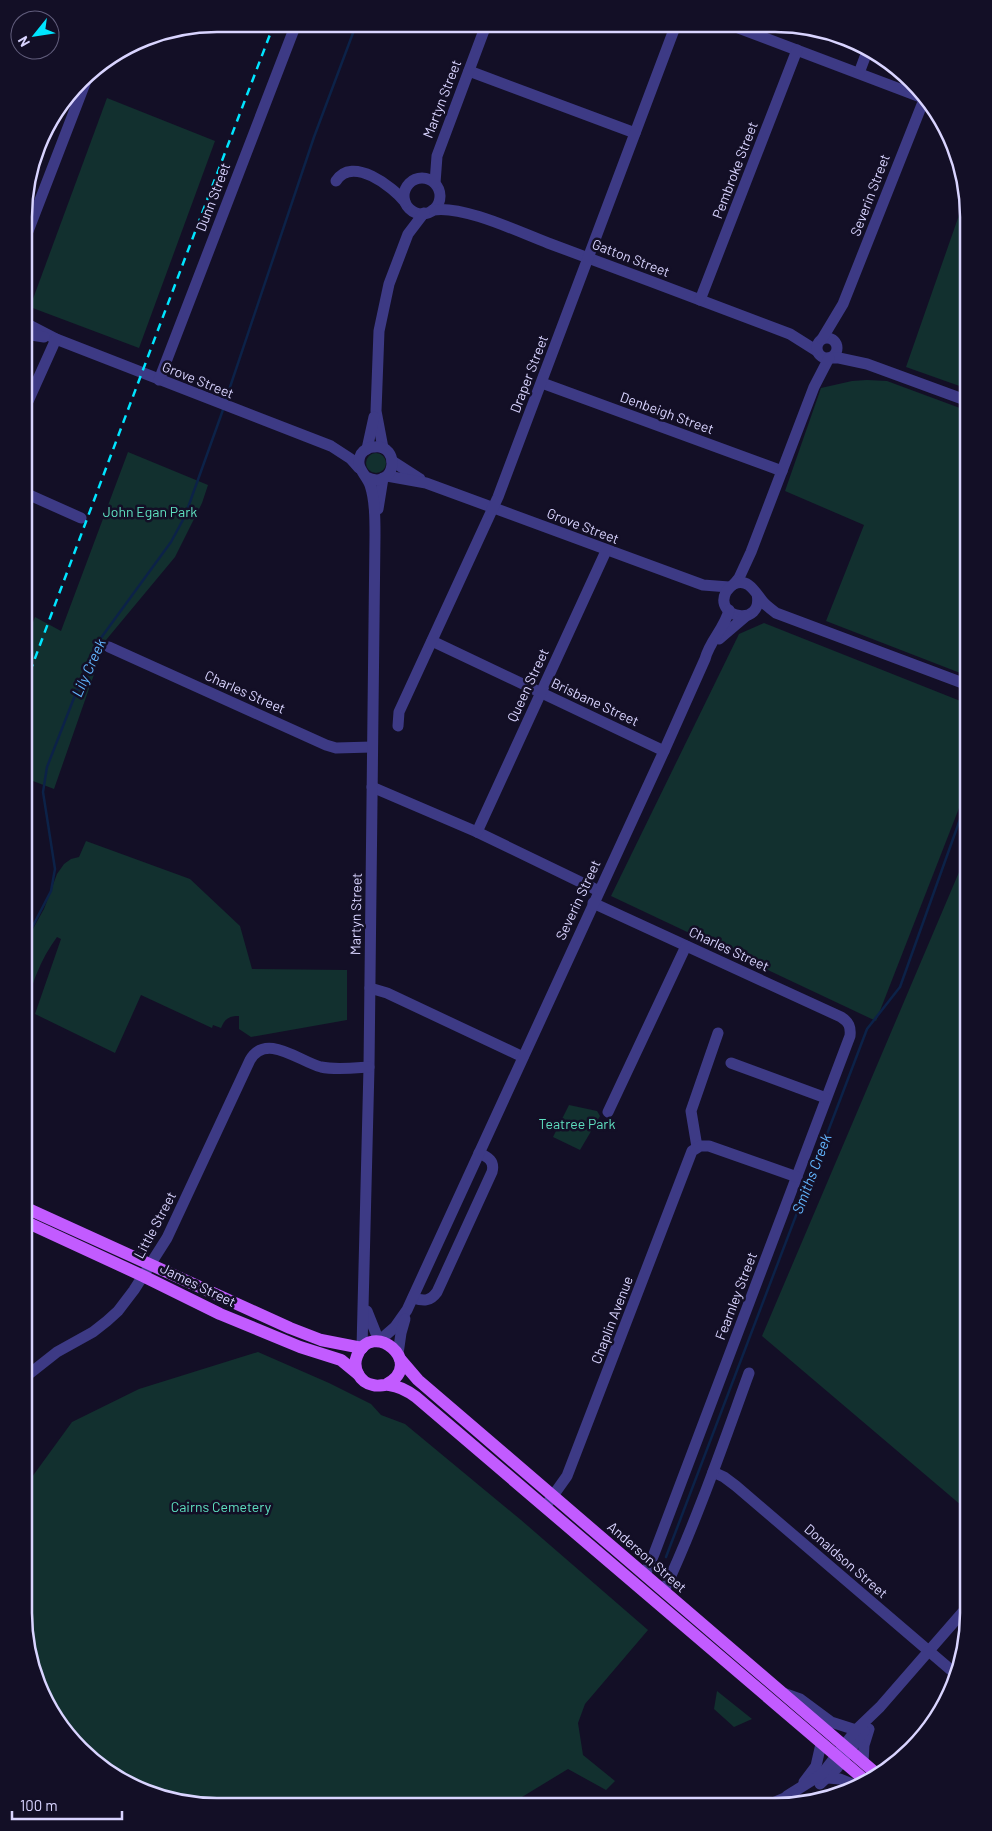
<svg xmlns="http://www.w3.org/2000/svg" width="992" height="1831" font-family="Barlow,sans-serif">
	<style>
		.green { fill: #12302f }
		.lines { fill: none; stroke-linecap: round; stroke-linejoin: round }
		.stream { stroke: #0c2248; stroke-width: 2.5 }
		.minor { stroke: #3d3a85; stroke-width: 11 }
		.major { stroke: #c25bff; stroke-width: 12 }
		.rail { stroke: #00e5ff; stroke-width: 2.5; stroke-dasharray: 8 6; stroke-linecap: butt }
		.labels { text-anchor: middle; stroke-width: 5; stroke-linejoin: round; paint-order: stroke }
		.street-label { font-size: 14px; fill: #d9d4ff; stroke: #130f26 }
		.park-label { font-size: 14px; fill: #5fe0c0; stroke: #130f26 }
		.water-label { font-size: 15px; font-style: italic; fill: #62b6ff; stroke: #130f26 }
		.rim { fill: none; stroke: #d9d4ff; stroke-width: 2.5 }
	</style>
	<rect width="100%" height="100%" fill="#130f26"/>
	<g class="green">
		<path d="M107 98 215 141 139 348 30 307Z"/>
		<path d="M965 198 968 218V389L906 367Z"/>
		<path d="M867 380 887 381 968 411V676L826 621 864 525 785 491 821 388 852 381Z"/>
		<path d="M128 452 208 485 202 503 175 557 106 640 54 789 25 778V642L35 617 61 631Z"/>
		<circle cx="376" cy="463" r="10"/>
		<path d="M764 623 968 704V785L876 1021 611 896 739 634Z"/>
		<path d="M86 841 190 879 240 926 252 969 347 970V1020L251 1037 239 1029V1016C228 1016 225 1019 221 1028L213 1025 212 1028 141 995 115 1053 35 1014 61 939 57 937C49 948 42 960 37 973 33 982 32 990 27 999L24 1000 25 943 44 909 57 874 64 864 71 859 79 857Z"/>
		<path d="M968 851V1511L762 1336Z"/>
		<path d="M569 1105 597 1111 600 1116 580 1150 553 1137Z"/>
		<path d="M258 1352 329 1383 371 1404 381 1415 405 1424 521 1520 648 1630 585 1704 578 1723 583 1755 615 1781 606 1790 568 1769 507 1806H192L143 1792 99 1767 64 1731 34 1676 24 1613V1488L72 1422 139 1389Z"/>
		<path d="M717 1691 752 1719 734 1727 714 1709Z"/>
	</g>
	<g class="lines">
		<g class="stream">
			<path d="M225 402 314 137 356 25"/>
			<path d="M25 941 51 891 55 869 43 792 47 767 90 657 98 642 171 542 185 516 224 407"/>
			<path d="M666 1557 867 1029 900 987 968 797"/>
		</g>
		<g class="minor">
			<path d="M736 27 926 99"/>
			<path d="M469 71 635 133"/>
			<path d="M859 73 868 49"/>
			<circle cx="422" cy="196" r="18"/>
			<path d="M336 181C352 155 393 187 405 202"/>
			<path d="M435 183 437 156 486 25"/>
			<path d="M433 210C463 205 519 232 548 243 629 273 709 303 790 334L817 351"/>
			<path d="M25 239 89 73"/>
			<path d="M700 300 797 50"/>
			<path d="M25 323 56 339 331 446 351 459 359 468"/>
			<path d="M25 334 44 337"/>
			<circle cx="827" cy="348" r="10"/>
			<path d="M822 339 843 304 925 97"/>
			<path d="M831 358H839L867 364 968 401"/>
			<path d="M159 380 296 24"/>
			<path d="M542 383 782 471"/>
			<path d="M25 408 56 339"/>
			<path d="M383 448 376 411 379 331 389 284 408 234 424 213"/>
			<path d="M367 449 374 417"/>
			<path d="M392 461 420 479"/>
			<path d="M387 476 426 483 703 585 729 587"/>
			<path d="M25 493 81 518"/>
			<path d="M378 509 383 478"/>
			<path d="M734 584 739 578 751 552 814 387 829 358"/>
			<path d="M757 594C764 628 713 618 726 592 728 589 731 586 734 584 749 577 756 594 764 603 768 607 772 610 776 613L968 685"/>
			<path d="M719 639 746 616"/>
			<path d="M432 641 664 751"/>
			<path d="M109 647 326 745 336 748 372 747"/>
			<path d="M398 726 399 712 498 497 675 27"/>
			<path d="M372 787 477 832 599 891"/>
			<path d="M477 832 606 551"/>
			<path d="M593 903 841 1017C849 1022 851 1027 850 1036L654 1554 645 1575"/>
			<path d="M370 988 387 993 523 1057"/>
			<path d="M731 1063 826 1098"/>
			<path d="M608 1112 686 946"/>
			<path d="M697 1147 691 1111 718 1033"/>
			<path d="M413 1298C423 1301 430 1302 437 1292L492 1172C495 1161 488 1157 479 1153"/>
			<path d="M367 1311 379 1341"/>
			<path d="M379 1341 395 1327 407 1310 664 751 705 659C710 640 725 628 729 610"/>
			<path d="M362 1348 369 1067 375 535C375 519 375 500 370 485 366 474 354 467 361 454 364 450 369 447 374 447 401 443 397 492 366 477"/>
			<path d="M398 1354 401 1333 405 1319"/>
			<path d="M24 1378 57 1352 93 1332 107 1321 118 1311 134 1290 167 1238 250 1060C266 1032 300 1062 321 1067 336 1070 353 1068 369 1067"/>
			<path d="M713 1472 724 1477 736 1486 958 1676"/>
			<path d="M545 1507 567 1476 692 1151 700 1146H709L797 1177"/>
			<path d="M664 1591C697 1520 722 1447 749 1373"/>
			<path d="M783 1693 800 1699 831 1722 856 1730"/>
			<path d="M863 1762 864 1745 869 1729"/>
			<path d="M828 1778 840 1779 857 1786"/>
			<path d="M804 1782 816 1766 821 1744"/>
			<path d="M820 1784 837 1768 864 1731"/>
			<path d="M787 1796 822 1774 856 1730 880 1707 968 1606"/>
			<path d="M763 1807 794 1794"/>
		</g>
		<g class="major">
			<path d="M24 1207 290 1328 321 1340 362 1348"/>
			<path d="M24 1221 143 1276 220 1314 300 1347 341 1360 358 1374"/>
			<path d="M400 1359 418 1380 878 1775"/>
			<path d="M387 1384C426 1363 372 1318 357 1356 352 1368 360 1383 373 1385 379 1387 384 1384 389 1385 398 1386 408 1391 416 1397L866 1781"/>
		</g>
		<path class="rail" d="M25 685C107 465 190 244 274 24"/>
	</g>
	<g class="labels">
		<g class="street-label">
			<text transform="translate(442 99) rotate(-69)" y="5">Martyn Street</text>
			<text transform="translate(735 170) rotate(-69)" y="5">Pembroke Street</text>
			<text transform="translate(870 195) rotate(-69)" y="5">Severin Street</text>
			<text transform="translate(213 197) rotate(-69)" y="5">Dunn Street</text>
			<text transform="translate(631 258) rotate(21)" y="5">Gatton Street</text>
			<text transform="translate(529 374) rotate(-69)" y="5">Draper Street</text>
			<text transform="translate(198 380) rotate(22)" y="5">Grove Street</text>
			<text transform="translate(667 413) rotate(20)" y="5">Denbeigh Street</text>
			<text transform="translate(583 526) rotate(21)" y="5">Grove Street</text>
			<text transform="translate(528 685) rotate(-65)" y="5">Queen Street</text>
			<text transform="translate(245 692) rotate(24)" y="5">Charles Street</text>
			<text transform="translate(595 702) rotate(25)" y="5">Brisbane Street</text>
			<text transform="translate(578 900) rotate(-65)" y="5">Severin Street</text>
			<text transform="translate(356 914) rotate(-89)" y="5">Martyn Street</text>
			<text transform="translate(729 949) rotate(25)" y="5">Charles Street</text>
			<text transform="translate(155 1225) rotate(-62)" y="5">Little Street</text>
			<text transform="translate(198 1285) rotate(26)" y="5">James Street</text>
			<text transform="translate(736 1296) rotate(-69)" y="5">Fearnley Street</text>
			<text transform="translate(612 1320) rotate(-69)" y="5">Chaplin Avenue</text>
			<text transform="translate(647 1557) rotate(41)" y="5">Anderson Street</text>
			<text transform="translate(846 1561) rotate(41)" y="5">Donaldson Street</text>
		</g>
		<g class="park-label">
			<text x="150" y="517">John Egan Park</text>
			<text x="577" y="1129">Teatree Park</text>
			<text x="221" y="1512">Cairns Cemetery</text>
		</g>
		<g class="water-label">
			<text transform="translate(89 668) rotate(-66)" y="5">Lily Creek</text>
			<text transform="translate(812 1174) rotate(-69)" y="5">Smiths Creek</text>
		</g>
	</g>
	<path d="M0 0H992V1831H0ZM217 32H775A185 185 0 0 1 960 217V1613A185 185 0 0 1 775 1798H217A185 185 0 0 1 32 1613V217A185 185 0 0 1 217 32Z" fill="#130f26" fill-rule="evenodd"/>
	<path class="rim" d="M217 32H775A185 185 0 0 1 960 217V1613A185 185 0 0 1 775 1798H217A185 185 0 0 1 32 1613V217A185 185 0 0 1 217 32Z"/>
	<g transform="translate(35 35) rotate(240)"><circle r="24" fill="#130f26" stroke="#625e7d"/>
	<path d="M0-4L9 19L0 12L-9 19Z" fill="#00e5ff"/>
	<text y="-8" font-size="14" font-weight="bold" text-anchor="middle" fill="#d9d4ff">N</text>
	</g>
	<path d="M12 1811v8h110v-8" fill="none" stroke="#d9d4ff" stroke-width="2.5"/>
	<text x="20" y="1811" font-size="15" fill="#d9d4ff" stroke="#130f26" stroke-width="4" paint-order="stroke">100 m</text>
</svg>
